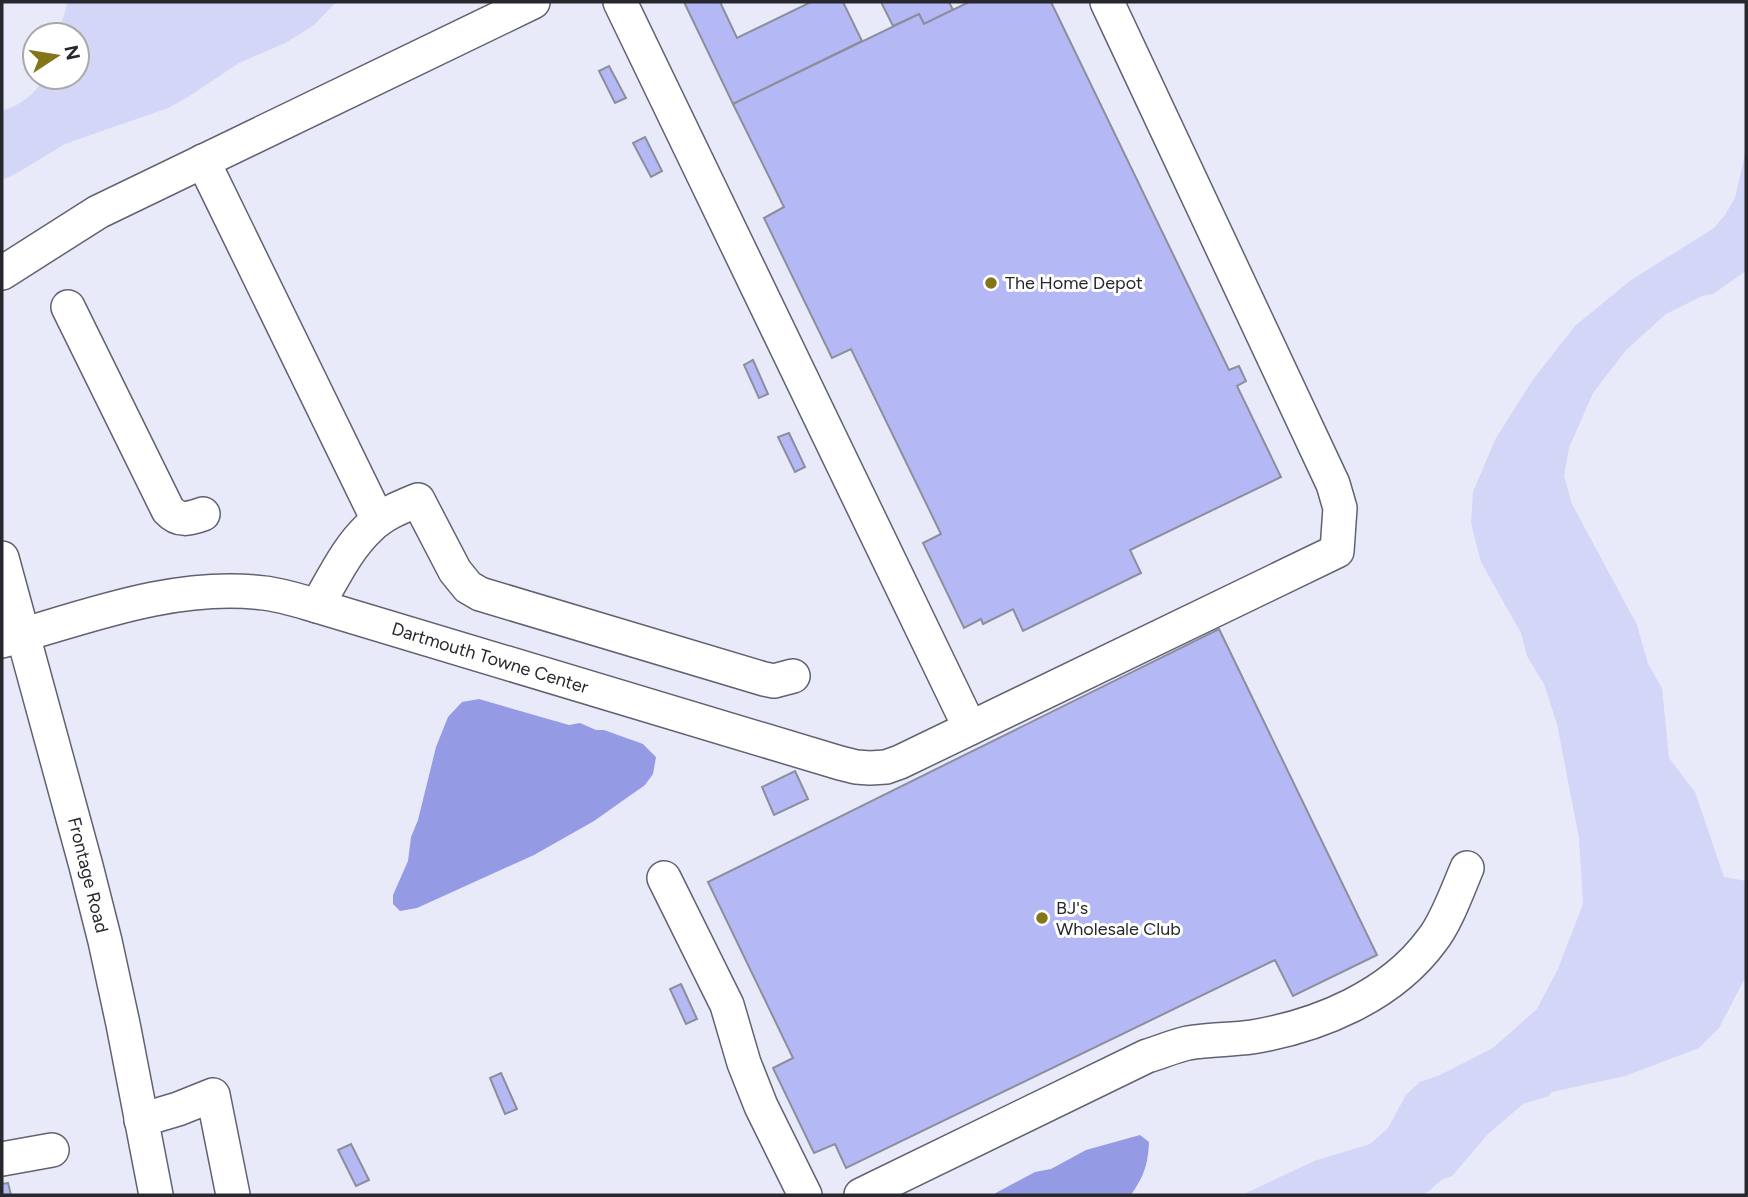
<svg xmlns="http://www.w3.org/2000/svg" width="1748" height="1197" font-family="Figtree,sans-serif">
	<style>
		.green { fill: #d3d6f6 }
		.water { fill: #959ae4 }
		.building { fill: #b4b9f6; stroke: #8c8e9c; stroke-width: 2 }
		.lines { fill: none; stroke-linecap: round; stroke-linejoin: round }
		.minor-casing { stroke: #616270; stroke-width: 36 }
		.minor { stroke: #fff; stroke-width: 33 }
		.poi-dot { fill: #827619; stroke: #fff; stroke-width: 2.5 }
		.labels { text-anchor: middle; stroke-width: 6; stroke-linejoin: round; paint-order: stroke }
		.poi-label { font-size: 18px; fill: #27282d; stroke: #fff; text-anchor: start }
		.street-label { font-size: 18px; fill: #27282d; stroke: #fff }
	</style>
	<rect width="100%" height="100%" fill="#e8e9f9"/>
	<g class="green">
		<path d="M68 2H336L314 25 287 42 239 63 188 97 168 108 65 144 17 173 2 180V111C20 105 36 95 44 77H77V35H58Z"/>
		<path d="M1746 149V271L1713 294 1702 296 1666 314 1626 350 1593 393 1569 448 1564 476 1572 504 1637 625 1648 664 1662 688 1669 758 1695 792 1724 877 1746 881V976L1719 1028 1699 1048 1625 1076 1552 1092 1549 1096 1523 1104 1488 1134 1452 1176 1441 1180 1429 1191 1422 1195H1242L1314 1161 1370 1144 1388 1128 1406 1095 1420 1082 1440 1075 1493 1048 1537 1009 1558 969 1583 904 1579 838 1557 724 1544 684 1527 656 1521 633 1481 562 1471 523 1473 492 1495 440 1532 381 1575 326 1631 280 1714 228 1725 215 1735 198Z"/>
	</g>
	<g class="water">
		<path d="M479 699 569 725 580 723 596 730H604L643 744 656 757 653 774 645 785 594 821 534 855 417 908 400 911 393 904V895L408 861 411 837 418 820 436 747 448 717 462 702Z"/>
		<path d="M1140 1135 1149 1142C1148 1165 1144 1176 1131 1195H992L1035 1172 1051 1169 1086 1150Z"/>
	</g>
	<g class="building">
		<path d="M684 2H720L737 38 811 2H843L862 41 733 104Z"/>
		<path d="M881 2H949L953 10 924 24 919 14 893 26Z"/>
		<path d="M969 2H1051L1229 370 1239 366 1246 381 1237 386 1281 477 1130 550 1141 573 1023 631 1013 609 983 624 981 619 964 628 923 543 941 534 851 349 832 358 764 218 784 207 733 104 919 14 924 24Z"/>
		<path d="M609 66 626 98 615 103 599 71Z"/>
		<path d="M645 137 662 171 651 177 633 143Z"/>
		<path d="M753 360 768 394 759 398 744 365Z"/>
		<path d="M789 433 805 467 795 472 778 437Z"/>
		<path d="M1219 629 1377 955 1293 996 1275 960 846 1168 835 1144 814 1153 773 1068 793 1058 708 882Z"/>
		<path d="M795 771 808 799 774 815 762 787Z"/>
		<path d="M681 984 697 1019 686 1024 670 989Z"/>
		<path d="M501 1073 517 1109 505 1114 490 1078Z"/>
		<path d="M351 1144 369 1180 356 1186 338 1150Z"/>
		<path d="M8 1183 11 1195H2V1184Z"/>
	</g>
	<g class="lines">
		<g class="minor-casing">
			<g id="minor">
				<path d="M620 2 970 728"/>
				<path d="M203 161 378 520"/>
				<path d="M2 273 98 212 533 2"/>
				<path d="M68 307 168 510C179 522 189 519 203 514"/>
				<path d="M2 558 86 866 105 941 123 1024 156 1195"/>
				<path d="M317 606C333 579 347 548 370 527 383 514 401 507 418 500L455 571 468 587 480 594 764 679 774 681 793 676"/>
				<path d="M2 641C86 617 175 582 264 593 282 595 300 601 317 606L840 763 856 767 870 768 886 767 900 762 1337 551 1340 508 1333 484 1107 2"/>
				<path d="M664 878 727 1005 744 1063 761 1106 805 1195"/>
				<path d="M141 1120 178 1109 213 1095 233 1195"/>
				<path d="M2 1159 52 1150"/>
				<path d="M861 1195 1147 1056C1161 1052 1174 1046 1188 1043 1209 1039 1231 1040 1252 1037 1319 1026 1391 996 1432 940 1446 923 1458 889 1467 868"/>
			</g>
		</g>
		<use href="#minor" class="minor"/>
	</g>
	<g class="poi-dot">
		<circle cx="991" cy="283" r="7"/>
		<circle cx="1042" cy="918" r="7"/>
	</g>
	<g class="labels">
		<g class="poi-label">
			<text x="1005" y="289">The Home Depot</text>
			<text x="1056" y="914">BJ's<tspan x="1056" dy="21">Wholesale Club</tspan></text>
		</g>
		<g class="street-label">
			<text transform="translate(490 658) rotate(17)" y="6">Dartmouth Towne Center</text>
			<text transform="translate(88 875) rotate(76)" y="6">Frontage Road</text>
		</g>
	</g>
	<rect width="1748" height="1197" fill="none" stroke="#27282d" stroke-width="7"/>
	<g transform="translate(56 56) rotate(78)"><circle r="33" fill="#ffffff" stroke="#a9a9ab" stroke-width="2"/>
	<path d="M0-5L12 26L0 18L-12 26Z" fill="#827619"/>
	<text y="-10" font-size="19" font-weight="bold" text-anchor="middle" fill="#27282d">N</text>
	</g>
</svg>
